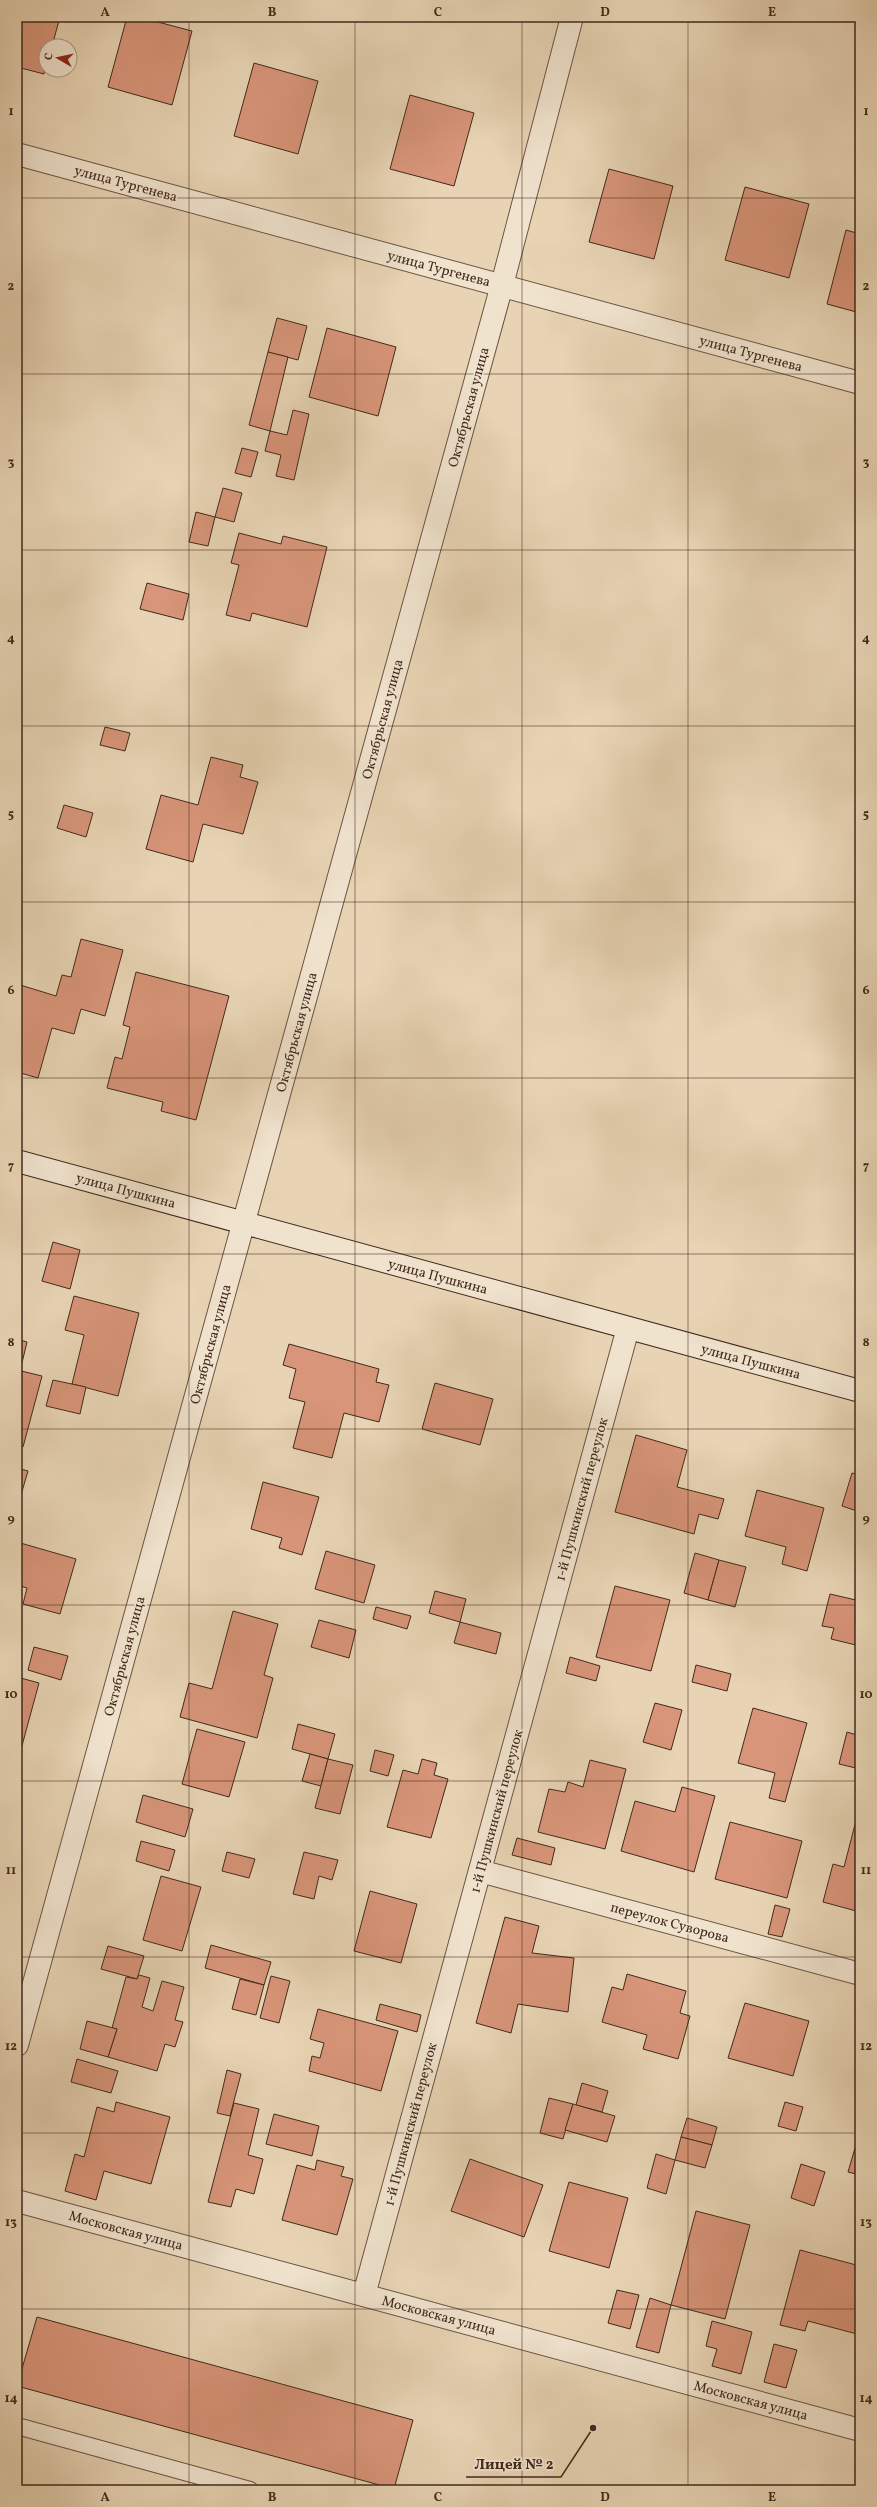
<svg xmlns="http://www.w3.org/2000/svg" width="877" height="2507" font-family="Vollkorn,serif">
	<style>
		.building { fill: #d89579; stroke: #42291d }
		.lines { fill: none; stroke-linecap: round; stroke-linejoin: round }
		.lane-casing { stroke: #6c5443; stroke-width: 18 }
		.street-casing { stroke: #6c5443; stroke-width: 24 }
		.secondary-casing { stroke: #42291d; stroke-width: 24 }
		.lane { stroke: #f0e3ce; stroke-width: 16 }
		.street { stroke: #f0e3ce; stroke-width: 22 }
		.secondary { stroke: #f0e3ce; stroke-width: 22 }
		.grid { fill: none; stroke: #42291d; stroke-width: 1; stroke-opacity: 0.55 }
		.labels { text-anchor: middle; stroke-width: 3.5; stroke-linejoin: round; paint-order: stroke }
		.street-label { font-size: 14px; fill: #42291d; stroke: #f0e3ce }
		.leader { fill: none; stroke: #42291d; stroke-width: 1.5 }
		.callout-dot { fill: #42291d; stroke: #f0e3ce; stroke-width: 1.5 }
		.callout-label { font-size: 15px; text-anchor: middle; font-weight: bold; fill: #42291d; stroke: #f0e3ce; stroke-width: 3.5; stroke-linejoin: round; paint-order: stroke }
		.neatline { fill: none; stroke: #42291d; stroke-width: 1.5 }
		.grid-label { font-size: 13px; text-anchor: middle; font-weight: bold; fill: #42291d }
	</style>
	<rect width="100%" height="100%" fill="#e8d4b4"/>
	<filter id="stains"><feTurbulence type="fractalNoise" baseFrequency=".005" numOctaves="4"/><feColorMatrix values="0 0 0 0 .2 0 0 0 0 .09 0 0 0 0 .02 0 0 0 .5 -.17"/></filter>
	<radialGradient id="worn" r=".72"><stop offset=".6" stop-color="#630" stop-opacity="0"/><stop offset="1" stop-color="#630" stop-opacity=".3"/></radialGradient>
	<g class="building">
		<path d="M17 17H60L52 46H46L44 74 17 67Z"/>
		<path d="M127 17H139L192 31 172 105 108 87Z"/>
		<path d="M254 63 318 81 298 154 234 136Z"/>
		<path d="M410 95 474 113 454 186 390 169Z"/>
		<path d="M609 169 673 186 654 259 589 242Z"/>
		<path d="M745 187 809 204 789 278 725 260Z"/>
		<path d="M846 230 860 234V313L827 304Z"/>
		<path d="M277 318 307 326 298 360 268 352Z"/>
		<path d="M327 328 396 347 378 416 309 397Z"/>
		<path d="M268 352 288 357 270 431 249 425Z"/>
		<path d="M293 410 309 414 294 480 276 476 281 455 265 451 270 431 287 435Z"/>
		<path d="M242 448 258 452 251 477 235 473Z"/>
		<path d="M223 488 242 493 234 522 215 517Z"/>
		<path d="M196 512 215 517 208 546 189 542Z"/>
		<path d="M239 533 281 544 283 536 327 547 307 627 252 613 250 621 226 615 239 565 231 563Z"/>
		<path d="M147 583 189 594 183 620 140 609Z"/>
		<path d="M105 727 130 733 125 751 100 745Z"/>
		<path d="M211 757 243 765 240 777 258 782 243 834 203 824 193 862 146 849 161 795 198 805Z"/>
		<path d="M64 805 93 813 86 837 57 828Z"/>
		<path d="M81 939 123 950 105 1016 81 1009 74 1034 52 1028 38 1078 17 1072V984L56 996 62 975 71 977Z"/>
		<path d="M136 972 229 996 196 1120 161 1111 163 1102 107 1088 115 1057 122 1059 130 1027 123 1025Z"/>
		<path d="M53 1242 80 1250 70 1289 42 1281Z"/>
		<path d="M74 1296 139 1313 118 1396 72 1384 84 1335 65 1330Z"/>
		<path d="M17 1339 27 1342 20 1371 17 1370Z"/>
		<path d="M289 1344 379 1369 376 1382 389 1385 379 1422 344 1413 332 1458 293 1448 305 1402 289 1398 296 1369 283 1365Z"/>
		<path d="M17 1370 42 1376 23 1447 17 1445Z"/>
		<path d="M53 1380 86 1387 80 1414 46 1406Z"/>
		<path d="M435 1383 493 1399 480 1445 422 1429Z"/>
		<path d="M636 1435 687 1450 677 1487 724 1499 718 1519 699 1514 694 1534 615 1512Z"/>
		<path d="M17 1468 28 1471 18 1505 17 1504Z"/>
		<path d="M852 1473 860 1475V1512L842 1506Z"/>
		<path d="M263 1482 319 1497 302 1555 279 1548 282 1538 251 1529Z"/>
		<path d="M757 1490 824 1508 807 1571 782 1564 786 1547 745 1536Z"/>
		<path d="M17 1542 76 1559 60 1614 23 1604 27 1588 17 1585Z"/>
		<path d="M326 1551 375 1565 364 1603 315 1589Z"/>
		<path d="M695 1553 719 1560 708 1600 684 1593Z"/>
		<path d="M719 1560 746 1567 735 1607 708 1600Z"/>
		<path d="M615 1586 670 1600 651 1671 596 1657Z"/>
		<path d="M435 1591 466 1599 460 1622 429 1613Z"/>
		<path d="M830 1594 860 1601V1646L831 1639 834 1628 822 1626Z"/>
		<path d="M376 1607 411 1616 407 1629 373 1619Z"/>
		<path d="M233 1611 278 1624 264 1675 273 1678 257 1738 180 1717 189 1683 212 1689Z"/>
		<path d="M319 1620 356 1630 349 1658 311 1647Z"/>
		<path d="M460 1622 501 1633 496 1654 454 1643Z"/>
		<path d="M34 1647 68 1656 61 1680 28 1670Z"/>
		<path d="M570 1657 600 1666 596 1681 566 1673Z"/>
		<path d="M696 1665 731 1674 727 1691 692 1682Z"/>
		<path d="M17 1677 39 1683 20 1753 17 1752Z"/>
		<path d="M655 1703 682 1710 671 1750 643 1742Z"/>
		<path d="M753 1708 807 1723 785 1802 769 1798 775 1773 738 1763Z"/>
		<path d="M298 1724 335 1734 328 1759 292 1749Z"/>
		<path d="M197 1729 245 1742 229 1797 182 1784Z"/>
		<path d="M847 1732 860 1736V1769L839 1764Z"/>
		<path d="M375 1750 394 1755 388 1776 370 1771Z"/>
		<path d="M310 1754 328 1759 321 1786 302 1781Z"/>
		<path d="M328 1759 353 1765 340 1814 315 1808Z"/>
		<path d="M422 1759 437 1763 434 1775 448 1779 431 1838 387 1827 403 1770 418 1774Z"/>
		<path d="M590 1760 626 1769 605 1849 538 1832 549 1789 565 1792 568 1782 583 1787Z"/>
		<path d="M682 1787 715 1796 694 1872 621 1851 635 1801 675 1812Z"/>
		<path d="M143 1795 193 1809 185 1837 136 1822Z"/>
		<path d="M860 1805V1912L823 1902 833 1864 844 1867Z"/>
		<path d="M730 1822 802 1841 787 1898 715 1879Z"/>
		<path d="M517 1838 555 1848 551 1865 512 1855Z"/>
		<path d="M141 1841 175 1850 169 1871 136 1861Z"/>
		<path d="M227 1852 255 1859 249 1878 222 1871Z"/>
		<path d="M304 1852 338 1860 332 1880 319 1876 314 1899 293 1894Z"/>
		<path d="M161 1876 201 1887 182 1951 143 1940Z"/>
		<path d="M370 1891 417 1904 401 1963 354 1951Z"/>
		<path d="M775 1905 790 1909 782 1937 768 1934Z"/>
		<path d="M505 1917 539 1926 532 1953 574 1958 568 2012 518 2004 511 2033 476 2023Z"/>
		<path d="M211 1945 271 1962 264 1985 205 1968Z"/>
		<path d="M108 1946 144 1956 137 1979 101 1969Z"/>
		<path d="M627 1974 686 1991 680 2013 690 2016 678 2059 643 2049 647 2035 602 2022 612 1987 623 1990Z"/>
		<path d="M139 1975 150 1978 142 2007 153 2011 162 1981 184 1987 175 2020 183 2022 175 2047 165 2044 157 2071 108 2057 117 2029 112 2028 126 1977 137 1979Z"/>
		<path d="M271 1976 290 1981 279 2023 260 2018Z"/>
		<path d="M240 1979 264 1985 256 2015 232 2009Z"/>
		<path d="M745 2003 809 2021 793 2076 728 2058Z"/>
		<path d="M380 2004 421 2015 417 2032 376 2020Z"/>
		<path d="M318 2009 398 2031 381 2091 309 2071 312 2056 320 2058 324 2043 310 2039Z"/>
		<path d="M87 2021 117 2029 108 2057 80 2049Z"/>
		<path d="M77 2059 118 2071 111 2093 71 2082Z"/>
		<path d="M227 2070 241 2074 230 2116 217 2113Z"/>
		<path d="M860 2081V2102L855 2101Z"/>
		<path d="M582 2083 608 2091 602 2112 576 2105Z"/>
		<path d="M549 2098 573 2104 563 2139 540 2133Z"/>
		<path d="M116 2102 170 2117 151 2184 104 2171 96 2200 65 2191 75 2154 84 2157 97 2107 114 2112Z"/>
		<path d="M785 2102 803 2107 796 2131 778 2126Z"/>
		<path d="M234 2103 259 2109 248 2155 263 2159 254 2194 236 2189 231 2207 208 2202Z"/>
		<path d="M573 2104 615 2116 607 2142 565 2130Z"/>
		<path d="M274 2114 319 2126 312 2156 266 2144Z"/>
		<path d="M687 2118 717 2127 712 2145 681 2137Z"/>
		<path d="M681 2137 712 2145 705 2168 675 2160Z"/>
		<path d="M855 2148 860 2149V2175L848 2172Z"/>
		<path d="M656 2154 675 2160 666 2194 647 2188Z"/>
		<path d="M470 2159 543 2185 524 2237 451 2211Z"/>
		<path d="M317 2160 344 2167 341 2176 353 2179 337 2235 282 2220 297 2165 315 2170Z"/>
		<path d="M801 2164 825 2172 814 2206 791 2198Z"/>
		<path d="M569 2182 628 2198 609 2268 549 2251Z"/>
		<path d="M696 2211 750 2225 725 2319 671 2305Z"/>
		<path d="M800 2250 860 2266V2321L857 2334 808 2321 805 2331 780 2325Z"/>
		<path d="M617 2290 639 2295 630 2329 608 2323Z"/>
		<path d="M650 2298 671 2305 659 2353 636 2347Z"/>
		<path d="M37 2317 413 2420 394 2489 17 2386Z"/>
		<path d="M712 2321 752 2332 741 2374 712 2366 717 2349 706 2346Z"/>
		<path d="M774 2344 797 2350 786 2388 764 2382Z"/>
	</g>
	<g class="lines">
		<g class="lane-casing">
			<path id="lane" d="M17 2426 250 2490"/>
		</g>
		<g class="street-casing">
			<g id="street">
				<path d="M17 154 860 383"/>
				<path d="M480 1871 860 1974"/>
				<path d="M17 2045 502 285 572 17"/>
				<path d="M17 2201 860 2430"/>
				<path d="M364 2295 628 1328"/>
			</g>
		</g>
		<g class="secondary-casing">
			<path id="secondary" d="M17 1161 860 1391"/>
		</g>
		<use href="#lane" class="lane"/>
		<use href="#street" class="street"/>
		<use href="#secondary" class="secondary"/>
	</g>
	<path class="grid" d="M189 17V2490M355 17V2490M522 17V2490M688 17V2490M17 198H860M17 374H860M17 550H860M17 726H860M17 902H860M17 1078H860M17 1254H860M17 1429H860M17 1605H860M17 1781H860M17 1957H860M17 2133H860M17 2309H860"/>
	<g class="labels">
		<g class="street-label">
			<text transform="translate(126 183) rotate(15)" y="5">улица Тургенева</text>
			<text transform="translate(439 268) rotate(15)" y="5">улица Тургенева</text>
			<text transform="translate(751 353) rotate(15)" y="5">улица Тургенева</text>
			<text transform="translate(468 407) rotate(-75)" y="5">Октябрьская улица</text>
			<text transform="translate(382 719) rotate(-75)" y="5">Октябрьская улица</text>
			<text transform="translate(296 1032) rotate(-75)" y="5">Октябрьская улица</text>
			<text transform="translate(126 1190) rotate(15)" y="5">улица Пушкина</text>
			<text transform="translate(438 1276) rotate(15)" y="5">улица Пушкина</text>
			<text transform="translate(210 1344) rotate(-75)" y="5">Октябрьская улица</text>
			<text transform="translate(751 1361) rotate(15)" y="5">улица Пушкина</text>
			<text transform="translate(581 1499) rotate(-75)" y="5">1-й Пушкинский переулок</text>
			<text transform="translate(124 1656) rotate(-75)" y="5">Октябрьская улица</text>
			<text transform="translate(496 1811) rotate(-75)" y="5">1-й Пушкинский переулок</text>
			<text transform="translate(670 1922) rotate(15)" y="5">переулок Суворова</text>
			<text transform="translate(410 2124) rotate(-75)" y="5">1-й Пушкинский переулок</text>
			<text transform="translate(126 2230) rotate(15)" y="5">Московская улица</text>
			<text transform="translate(439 2315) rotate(15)" y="5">Московская улица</text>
			<text transform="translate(751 2400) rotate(15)" y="5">Московская улица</text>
		</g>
	</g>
	<path class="leader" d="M593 2428L561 2477H466"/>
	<circle class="callout-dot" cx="593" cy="2428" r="4"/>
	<g class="callout-label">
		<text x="514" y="2469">Лицей № 2</text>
	</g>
	<rect width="877" height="2507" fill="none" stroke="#e8d4b4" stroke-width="44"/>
	<g transform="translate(58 58) rotate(279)"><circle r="19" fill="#f0e3ce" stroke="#aa9987"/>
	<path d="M0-3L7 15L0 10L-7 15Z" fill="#8f2418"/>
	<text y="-6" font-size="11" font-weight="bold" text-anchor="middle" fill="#42291d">С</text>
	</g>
	<rect x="22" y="22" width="833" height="2463" class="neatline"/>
	<g class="grid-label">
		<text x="105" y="16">A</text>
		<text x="272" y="16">B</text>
		<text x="438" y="16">C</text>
		<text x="605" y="16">D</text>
		<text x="772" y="16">E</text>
		<text x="11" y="115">1</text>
		<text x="866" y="115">1</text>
		<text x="11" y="290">2</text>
		<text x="866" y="290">2</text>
		<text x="11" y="466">3</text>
		<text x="866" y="466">3</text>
		<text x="11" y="642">4</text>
		<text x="866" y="642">4</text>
		<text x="11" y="818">5</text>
		<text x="866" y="818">5</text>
		<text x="11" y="994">6</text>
		<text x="866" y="994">6</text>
		<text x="11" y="1170">7</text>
		<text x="866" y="1170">7</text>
		<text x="11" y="1346">8</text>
		<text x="866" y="1346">8</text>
		<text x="11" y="1522">9</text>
		<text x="866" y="1522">9</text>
		<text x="11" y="1698">10</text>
		<text x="866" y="1698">10</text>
		<text x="11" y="1874">11</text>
		<text x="866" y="1874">11</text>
		<text x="11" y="2050">12</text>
		<text x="866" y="2050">12</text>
		<text x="11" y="2226">13</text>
		<text x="866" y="2226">13</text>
		<text x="11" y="2402">14</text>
		<text x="866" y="2402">14</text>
		<text x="105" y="2501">A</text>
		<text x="272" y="2501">B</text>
		<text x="438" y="2501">C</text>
		<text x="605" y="2501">D</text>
		<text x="772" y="2501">E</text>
	</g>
	<rect width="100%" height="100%" filter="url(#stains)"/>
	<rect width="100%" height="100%" fill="url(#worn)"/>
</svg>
